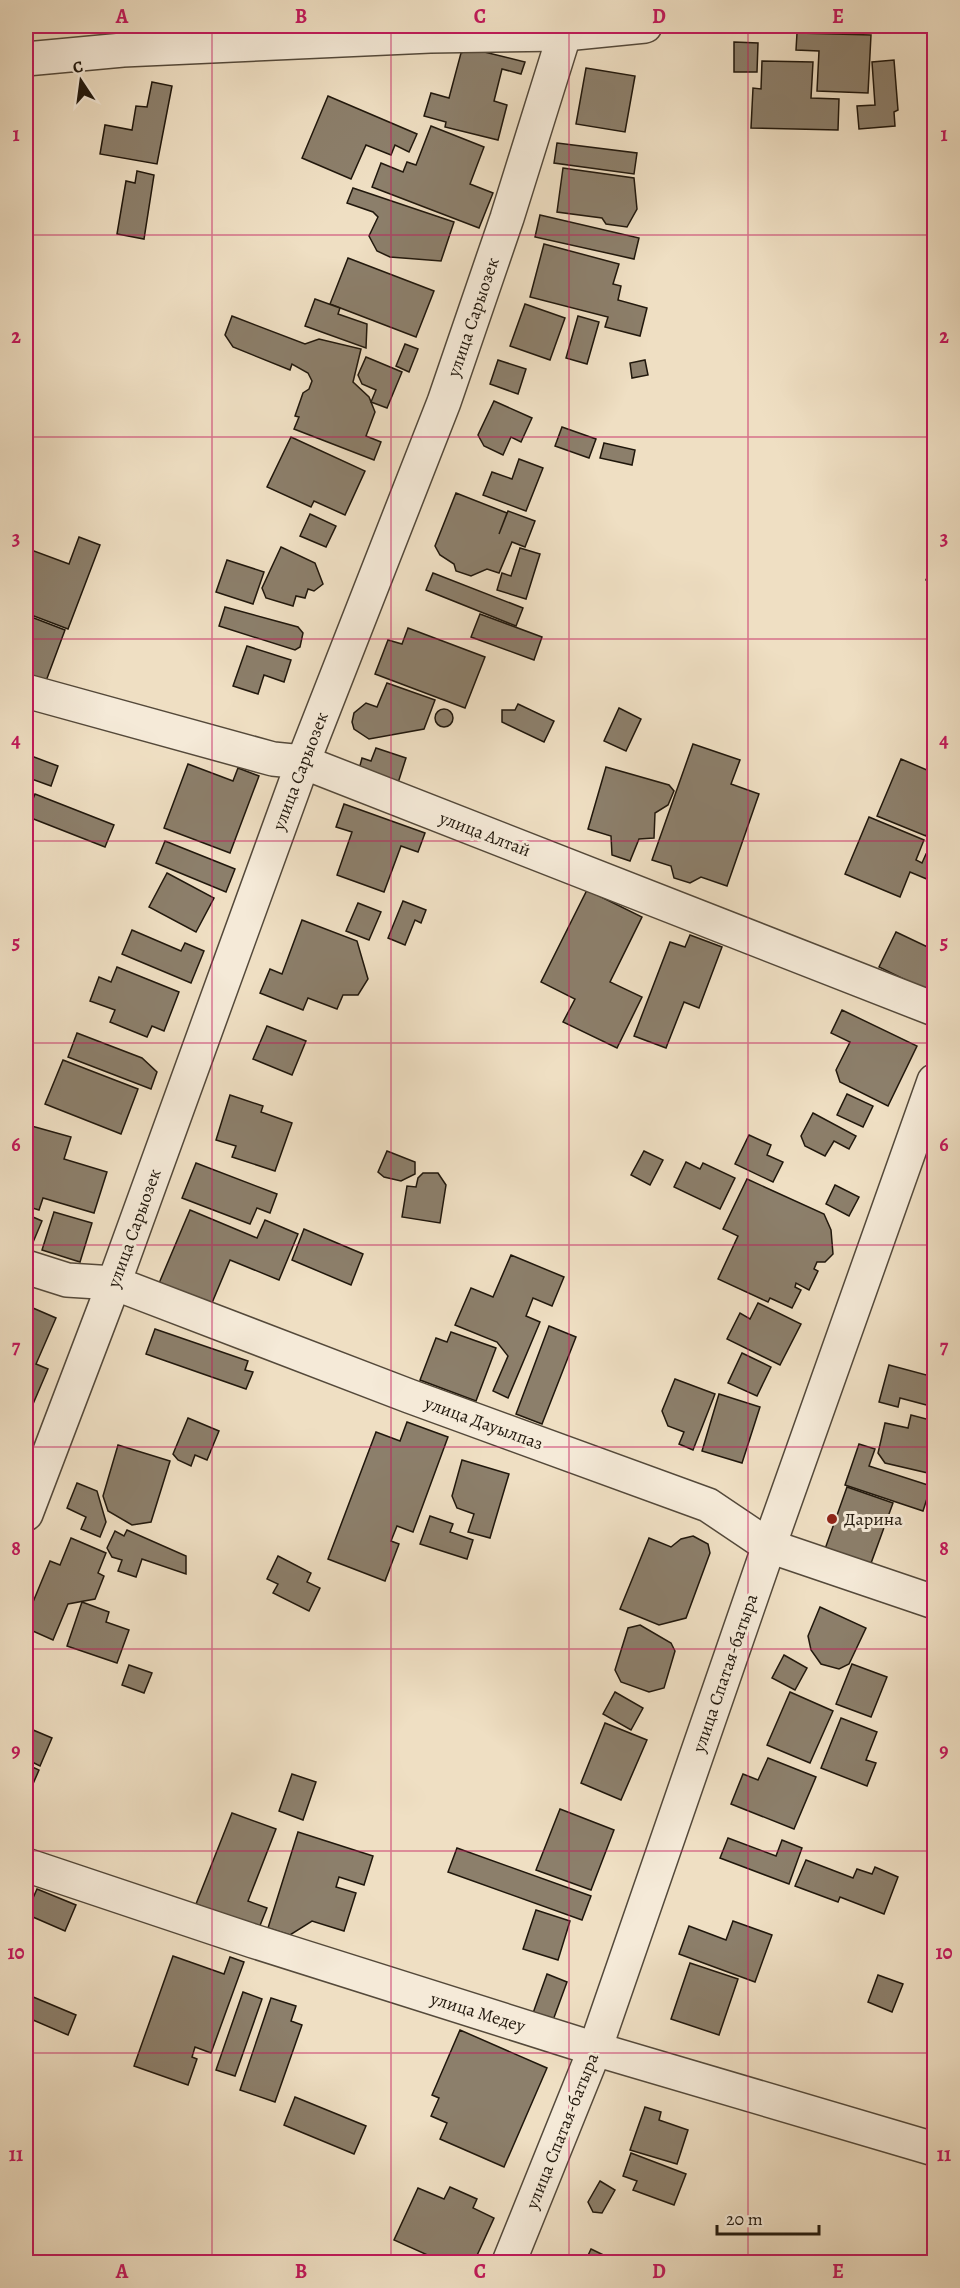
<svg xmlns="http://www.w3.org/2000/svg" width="960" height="2288" font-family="Alegreya,serif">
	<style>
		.building { fill: #8c7f6b; stroke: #20170c; stroke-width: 1.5 }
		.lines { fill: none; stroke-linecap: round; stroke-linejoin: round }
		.street-casing { stroke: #54493a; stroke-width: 36 }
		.street { stroke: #f5ead8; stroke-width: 33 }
		.grid { fill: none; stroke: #c2185b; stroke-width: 1.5; stroke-opacity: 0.55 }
		.poi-dot { fill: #8f2418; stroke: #f5ead8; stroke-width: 2 }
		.labels { text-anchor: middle; stroke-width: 6; stroke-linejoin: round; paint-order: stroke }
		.street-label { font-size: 18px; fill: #20170c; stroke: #f5ead8 }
		.poi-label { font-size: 18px; fill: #20170c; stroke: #f5ead8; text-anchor: start }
		.neatline { fill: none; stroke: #c2185b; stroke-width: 2 }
		.grid-label { font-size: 20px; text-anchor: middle; font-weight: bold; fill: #c2185b }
	</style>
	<rect width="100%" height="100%" fill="#efdfc3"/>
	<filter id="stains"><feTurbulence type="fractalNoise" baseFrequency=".00333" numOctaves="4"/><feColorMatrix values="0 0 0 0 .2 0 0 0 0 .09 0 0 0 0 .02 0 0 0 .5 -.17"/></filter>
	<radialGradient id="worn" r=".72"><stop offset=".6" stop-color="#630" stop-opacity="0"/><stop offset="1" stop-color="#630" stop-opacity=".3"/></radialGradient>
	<g class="building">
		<path d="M797 33 871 35 868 93 817 91 819 51 796 50Z"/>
		<path d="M734 42 758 43 757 72H734Z"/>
		<path d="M472 49 525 62 521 74 502 69 494 101 507 105 498 140 445 127 446 122 424 116 431 93 449 98 461 53Z"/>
		<path d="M894 60 898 110 894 112 895 126 859 129 857 106 875 105 872 62Z"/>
		<path d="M762 61 813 62 811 98 839 99 838 130 751 128 753 88 761 89Z"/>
		<path d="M586 68 635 76 625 132 576 124Z"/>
		<path d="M152 82 172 86 157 164 100 154 105 125 132 130 136 106 147 107Z"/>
		<path d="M328 96 417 134 409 152 395 145 391 155 366 145 351 179 302 158Z"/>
		<path d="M431 126 484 147 470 184 493 193 479 228 372 187 381 163 403 172 407 162 416 165Z"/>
		<path d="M557 143 637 153 634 174 554 163Z"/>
		<path d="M563 168 634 178 637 209 627 227 606 224 602 218 557 212Z"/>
		<path d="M137 171 154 175 144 239 117 234 126 181 135 183Z"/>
		<path d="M353 188 454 222 441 261 390 257 377 251 369 236 378 217 373 212 347 203Z"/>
		<path d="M540 215 639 238 634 259 535 237Z"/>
		<path d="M544 244 619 264 613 284 621 286 618 300 647 308 640 336 605 327 608 317 530 297Z"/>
		<path d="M348 258 434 291 416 337 330 304Z"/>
		<path d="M315 299 340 308 338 314 367 324 366 348 305 326Z"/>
		<path d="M525 304 565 318 550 360 510 346Z"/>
		<path d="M232 316 305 344 319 339 361 349 353 382 369 397 375 412 366 436 381 442 374 460 294 429 299 417 295 416 303 393 309 389 312 381 308 373 292 364 290 370 233 347 225 335Z"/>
		<path d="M578 316 599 322 587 364 566 358Z"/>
		<path d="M405 344 418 349 409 372 396 366Z"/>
		<path d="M366 357 402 372 387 408 371 402 376 390 362 384 358 375Z"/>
		<path d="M498 360 526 369 518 394 490 384Z"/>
		<path d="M645 360 648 375 632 378 630 363Z"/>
		<path d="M494 401 532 418 521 442 511 437 503 455 484 446 478 435Z"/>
		<path d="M562 427 596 439 589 458 555 446Z"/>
		<path d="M291 437 365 471 345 515 314 501 311 507 267 487Z"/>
		<path d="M604 443 635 450 632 465 600 458Z"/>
		<path d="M519 459 543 468 526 511 483 495 492 472 512 479Z"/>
		<path d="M456 493 507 513 499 534 508 511 535 521 525 547 512 542 499 573 487 569 471 576 456 571 454 564 440 555 435 546Z"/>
		<path d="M310 514 336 526 326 547 300 536Z"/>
		<path d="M79 537 100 545 68 629 26 613V548L69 564Z"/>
		<path d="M281 547 315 563 323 584 314 591 308 589 305 598 296 596 293 606 266 598 262 588Z"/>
		<path d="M520 548 540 554 526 599 497 590 502 573 511 576Z"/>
		<path d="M227 560 264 572 253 604 216 592Z"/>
		<path d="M934 562V584L926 580Z"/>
		<path d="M433 573 523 608 516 626 426 590Z"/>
		<path d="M225 607 298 627 303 633 300 647 295 650 219 626Z"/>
		<path d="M480 614 542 637 534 660 471 637Z"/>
		<path d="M26 615 65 630 46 681 26 674Z"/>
		<path d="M408 628 485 657 465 708 375 674 388 640 402 644Z"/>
		<path d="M247 646 291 660 284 682 264 675 258 694 233 686Z"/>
		<path d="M387 683 435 700 424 729 369 739 354 729 352 722 354 713 366 703 377 707Z"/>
		<path d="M518 704 554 721 544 742 502 722V710H515Z"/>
		<path d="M619 708 641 719 626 751 604 741Z"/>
		<circle cx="444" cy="718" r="9"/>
		<path d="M693 744 740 760 731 784 759 794 727 886 701 877 690 883 674 878 671 866 652 860Z"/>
		<path d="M376 748 406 758 397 786 358 773 362 758 371 761Z"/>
		<path d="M26 754 58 766 51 786 26 777Z"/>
		<path d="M901 759 934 773V815L926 836 877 816Z"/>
		<path d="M188 764 233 781 238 768 259 776 230 853 164 828Z"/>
		<path d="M606 767 669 785 674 791 668 805 655 813 654 838 639 839 630 861 612 855 611 836 588 829Z"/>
		<path d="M35 794 114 825 105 847 26 816Z"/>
		<path d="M344 804 425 833 418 852 401 846 384 892 337 875 352 832 336 827Z"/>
		<path d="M869 817 924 840 916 860 922 863 926 854 934 858V882L910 872 900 897 845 874Z"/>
		<path d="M165 841 235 869 226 892 156 863Z"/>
		<path d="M167 873 214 898 196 932 149 907Z"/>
		<path d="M587 890 642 917 610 982 642 997 617 1048 563 1022 575 999 541 982Z"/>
		<path d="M403 901 426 910 421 923 415 920 405 945 388 938Z"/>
		<path d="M358 903 381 912 369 940 346 931Z"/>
		<path d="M302 920 357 941 368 979 358 995H343L337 1009 308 998 303 1010 260 993 270 969 282 974Z"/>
		<path d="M132 930 181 951 185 943 204 951 191 983 122 954Z"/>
		<path d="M896 932 934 950V978L928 991 879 967Z"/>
		<path d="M690 935 722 947 699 1008 684 1002 666 1048 634 1036 670 942 685 947Z"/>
		<path d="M117 967 179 992 164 1031 152 1026 147 1037 110 1022 115 1010 90 1001 99 977 111 982Z"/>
		<path d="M842 1010 917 1046 888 1106 840 1082 836 1070 850 1042 831 1033Z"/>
		<path d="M267 1026 306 1041 292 1075 253 1059Z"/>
		<path d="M77 1033 142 1058 157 1072 151 1089 68 1057Z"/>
		<path d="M63 1060 138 1089 121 1134 45 1104Z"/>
		<path d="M847 1094 873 1106 863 1127 837 1115Z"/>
		<path d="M230 1095 263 1106 261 1112 292 1123 275 1171 232 1157 236 1146 216 1140Z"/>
		<path d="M813 1113 856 1136 849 1149 834 1141 825 1156 805 1146 801 1136Z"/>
		<path d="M28 1125 71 1137 64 1159 107 1172 94 1213 43 1198 39 1210 26 1206Z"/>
		<path d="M749 1135 771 1145 767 1155 783 1162 773 1182 735 1164Z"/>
		<path d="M387 1151 415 1162V1174L401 1181 384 1177 378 1172Z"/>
		<path d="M644 1151 663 1160 650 1185 631 1175Z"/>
		<path d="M686 1162 700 1169 703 1163 735 1178 720 1209 674 1187Z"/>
		<path d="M196 1163 277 1194 270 1213 257 1208 250 1224 182 1198Z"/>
		<path d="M423 1173H438L446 1185 440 1223 402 1217 407 1186 416 1187 418 1178Z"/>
		<path d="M747 1179 824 1214 831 1230 833 1254 825 1262H817L814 1269 818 1271 809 1290 796 1283 795 1287 801 1290 792 1308 770 1298 768 1302 718 1279 738 1236 723 1229Z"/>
		<path d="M835 1185 859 1197 849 1216 826 1204Z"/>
		<path d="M190 1210 257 1238 265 1220 298 1234 279 1280 230 1260 209 1310 157 1288Z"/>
		<path d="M54 1212 92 1223 80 1262 42 1250Z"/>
		<path d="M26 1214 42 1221 31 1247 26 1245Z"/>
		<path d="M304 1229 363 1254 351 1285 292 1260Z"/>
		<path d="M511 1255 564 1277 552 1306 533 1298 526 1316 540 1322 508 1398 493 1391 508 1356 497 1342 455 1325 471 1288 493 1297Z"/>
		<path d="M934 1279V1298L930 1289Z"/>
		<path d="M758 1303 801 1324 780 1365 727 1339 740 1313 750 1319Z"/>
		<path d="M26 1305 56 1318 36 1364 48 1369 33 1404 26 1401Z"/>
		<path d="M549 1326 576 1337 542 1424 516 1414Z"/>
		<path d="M155 1329 248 1361 245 1370 253 1372 246 1389 146 1354Z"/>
		<path d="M451 1332 496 1348 476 1401 420 1380 436 1338 447 1342Z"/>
		<path d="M742 1353 771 1367 757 1396 728 1383Z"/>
		<path d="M889 1365 934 1377V1407L900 1398 898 1407 879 1402Z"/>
		<path d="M675 1379 715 1394 693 1450 679 1444 684 1432 668 1426 662 1411Z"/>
		<path d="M719 1394 760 1407 742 1463 702 1451Z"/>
		<path d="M911 1415 934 1421V1464L930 1463 928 1473 885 1463 878 1453 885 1423 908 1428Z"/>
		<path d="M26 1416 32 1419 26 1433Z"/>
		<path d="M188 1418 219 1431 207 1460 195 1455 191 1466 178 1460 173 1454Z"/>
		<path d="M407 1422 448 1437 413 1532 397 1526 391 1541 399 1544 385 1581 328 1559 376 1432 400 1441Z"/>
		<path d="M859 1444 875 1449 869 1466 931 1486 923 1511 845 1485Z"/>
		<path d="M118 1445 170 1461 151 1522 132 1525 108 1511 103 1496Z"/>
		<path d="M462 1460 509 1474 490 1538 468 1532 474 1514 457 1508 452 1496Z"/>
		<path d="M77 1483 97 1491 106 1522 100 1537 81 1529 86 1517 67 1508Z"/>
		<path d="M847 1487 893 1503 870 1566 825 1549Z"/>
		<path d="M430 1516 453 1524 450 1532 473 1540 467 1559 420 1544Z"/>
		<path d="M127 1530 186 1556V1574L142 1559 136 1577 118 1571 122 1560 112 1557 107 1548 115 1531 124 1536Z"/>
		<path d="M693 1536 708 1544 710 1553 686 1618 659 1625 620 1609 649 1538 671 1547 681 1539Z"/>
		<path d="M71 1538 106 1553 98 1573 104 1576 95 1599 68 1604 53 1640 26 1628V1619L50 1561 60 1565Z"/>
		<path d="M278 1556 311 1573 307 1582 320 1588 309 1611 273 1593 278 1584 267 1579Z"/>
		<path d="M82 1602 109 1612 106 1622 129 1630 117 1663 67 1646Z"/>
		<path d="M820 1607 866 1628 849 1664 839 1669 821 1664 811 1650 808 1636Z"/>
		<path d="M640 1625 671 1643 675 1651 664 1688 649 1692 621 1682 615 1670 628 1628Z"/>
		<path d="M784 1655 807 1668 795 1690 772 1678Z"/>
		<path d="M852 1664 887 1677 871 1717 836 1704Z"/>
		<path d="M129 1665 152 1673 144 1693 122 1685Z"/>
		<path d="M615 1692 643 1708 631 1730 603 1714Z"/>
		<path d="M790 1692 833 1711 810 1763 767 1745Z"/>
		<path d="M841 1718 877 1732 866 1760 876 1763 867 1786 821 1768Z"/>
		<path d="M605 1723 647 1740 621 1800 581 1783Z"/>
		<path d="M26 1727 52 1738 40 1766 26 1759Z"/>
		<path d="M768 1758 816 1777 794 1829 731 1804 743 1774 758 1780Z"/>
		<path d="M26 1764 39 1770 26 1800Z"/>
		<path d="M292 1774 316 1782 303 1820 279 1811Z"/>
		<path d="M560 1809 614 1830 591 1890 536 1870Z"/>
		<path d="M232 1813 276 1829 248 1901 267 1908 259 1928 196 1904Z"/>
		<path d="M298 1832 373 1856 364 1885 339 1877 336 1887 356 1893 344 1931 312 1921 290 1935 268 1928Z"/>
		<path d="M728 1838 776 1856 782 1840 802 1848 789 1884 720 1858Z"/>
		<path d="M457 1848 591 1896 582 1920 448 1872Z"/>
		<path d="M806 1860 853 1878 857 1869 872 1874 875 1867 898 1877 884 1914 840 1897 838 1902 795 1886Z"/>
		<path d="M37 1889 76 1905 65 1931 26 1914Z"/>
		<path d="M536 1910 570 1921 558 1960 523 1949Z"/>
		<path d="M733 1921 772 1935 755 1982 679 1954 689 1926 726 1940Z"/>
		<path d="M173 1956 224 1974 230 1957 244 1962 211 2053 195 2047 192 2057 197 2059 188 2085 134 2066Z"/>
		<path d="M690 1963 738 1979 719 2035 671 2019Z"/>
		<path d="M547 1974 567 1982 552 2023 532 2016Z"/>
		<path d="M878 1975 903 1984 892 2012 868 2002Z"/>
		<path d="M243 1992 262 1999 235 2076 216 2070Z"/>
		<path d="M26 1994 76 2015 68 2035 26 2017Z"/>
		<path d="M271 1998 296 2006 291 2021 302 2025 275 2102 240 2090Z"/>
		<path d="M460 2030 547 2068 504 2167 440 2139 447 2123 431 2116 439 2098 432 2095Z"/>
		<path d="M295 2097 366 2126 354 2154 284 2125Z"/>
		<path d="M645 2107 661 2112 659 2120 688 2130 677 2164 630 2150Z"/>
		<path d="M631 2153 686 2174 674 2205 633 2190 637 2181 623 2176Z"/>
		<path d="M600 2181 615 2190 602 2213 593 2212 588 2202Z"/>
		<path d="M450 2187 477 2199 473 2208 494 2218 474 2262H443L394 2240 418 2188 444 2199Z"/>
		<path d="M591 2249 618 2262H585Z"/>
	</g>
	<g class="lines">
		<g class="street-casing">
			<g id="street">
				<path d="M26 59 123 50 430 36 565 34 645 26"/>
				<path d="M26 691 273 759 303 762 934 1009"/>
				<path d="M26 1267 67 1280 114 1283 409 1396 708 1505 769 1546 934 1602"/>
				<path d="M26 1514 114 1283 303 762 444 402 507 218 567 26"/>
				<path d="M26 1865 253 1941 595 2049 934 2149"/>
				<path d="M509 2262 595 2049 769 1546 934 1081"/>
			</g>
		</g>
		<use href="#street" class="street"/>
	</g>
	<path class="grid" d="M212 26V2262M391 26V2262M569 26V2262M748 26V2262M26 235H934M26 437H934M26 639H934M26 841H934M26 1043H934M26 1245H934M26 1447H934M26 1649H934M26 1851H934M26 2053H934"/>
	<circle class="poi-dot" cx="832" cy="1519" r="6"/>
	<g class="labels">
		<g class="street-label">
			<text transform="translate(473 317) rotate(-71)" y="6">улица Сарыозек</text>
			<text transform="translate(300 771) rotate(-69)" y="6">улица Сарыозек</text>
			<text transform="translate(485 834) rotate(21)" y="6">улица Алтай</text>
			<text transform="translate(134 1228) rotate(-70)" y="6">улица Сарыозек</text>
			<text transform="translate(484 1423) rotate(20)" y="6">улица Дауылпаз</text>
			<text transform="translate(725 1673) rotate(-71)" y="6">улица Спатая-батыра</text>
			<text transform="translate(478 2012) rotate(17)" y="6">улица Медеу</text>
			<text transform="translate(562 2131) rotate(-68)" y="6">улица Спатая-батыра</text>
		</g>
		<g class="poi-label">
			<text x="844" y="1525">Дарина</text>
		</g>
	</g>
	<rect width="960" height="2288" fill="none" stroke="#efdfc3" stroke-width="66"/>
	<g transform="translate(81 81) rotate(347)" stroke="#f5ead8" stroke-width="4.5" paint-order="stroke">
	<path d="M0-4.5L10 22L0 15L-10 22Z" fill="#20170c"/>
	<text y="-9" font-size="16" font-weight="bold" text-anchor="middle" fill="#20170c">С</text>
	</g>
	<path d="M717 2225v9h102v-9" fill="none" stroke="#20170c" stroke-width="3"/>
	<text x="726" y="2225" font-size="18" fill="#20170c" stroke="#f5ead8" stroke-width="4.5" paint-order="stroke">20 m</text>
	<rect x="33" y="33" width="894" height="2222" class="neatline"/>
	<g class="grid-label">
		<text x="122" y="23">A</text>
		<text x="301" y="23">B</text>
		<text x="480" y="23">C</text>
		<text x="659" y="23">D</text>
		<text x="838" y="23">E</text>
		<text x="16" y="141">1</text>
		<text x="944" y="141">1</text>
		<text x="16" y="343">2</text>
		<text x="944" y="343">2</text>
		<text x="16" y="545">3</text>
		<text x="944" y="545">3</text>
		<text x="16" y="747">4</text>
		<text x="944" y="747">4</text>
		<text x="16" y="949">5</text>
		<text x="944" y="949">5</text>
		<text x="16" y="1151">6</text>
		<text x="944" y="1151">6</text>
		<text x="16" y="1353">7</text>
		<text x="944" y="1353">7</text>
		<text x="16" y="1555">8</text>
		<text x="944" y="1555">8</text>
		<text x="16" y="1757">9</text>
		<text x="944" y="1757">9</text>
		<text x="16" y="1959">10</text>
		<text x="944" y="1959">10</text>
		<text x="16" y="2161">11</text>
		<text x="944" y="2161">11</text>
		<text x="122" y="2278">A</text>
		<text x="301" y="2278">B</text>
		<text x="480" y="2278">C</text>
		<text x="659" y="2278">D</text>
		<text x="838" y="2278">E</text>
	</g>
	<rect width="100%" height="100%" filter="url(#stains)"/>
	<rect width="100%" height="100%" fill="url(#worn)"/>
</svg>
